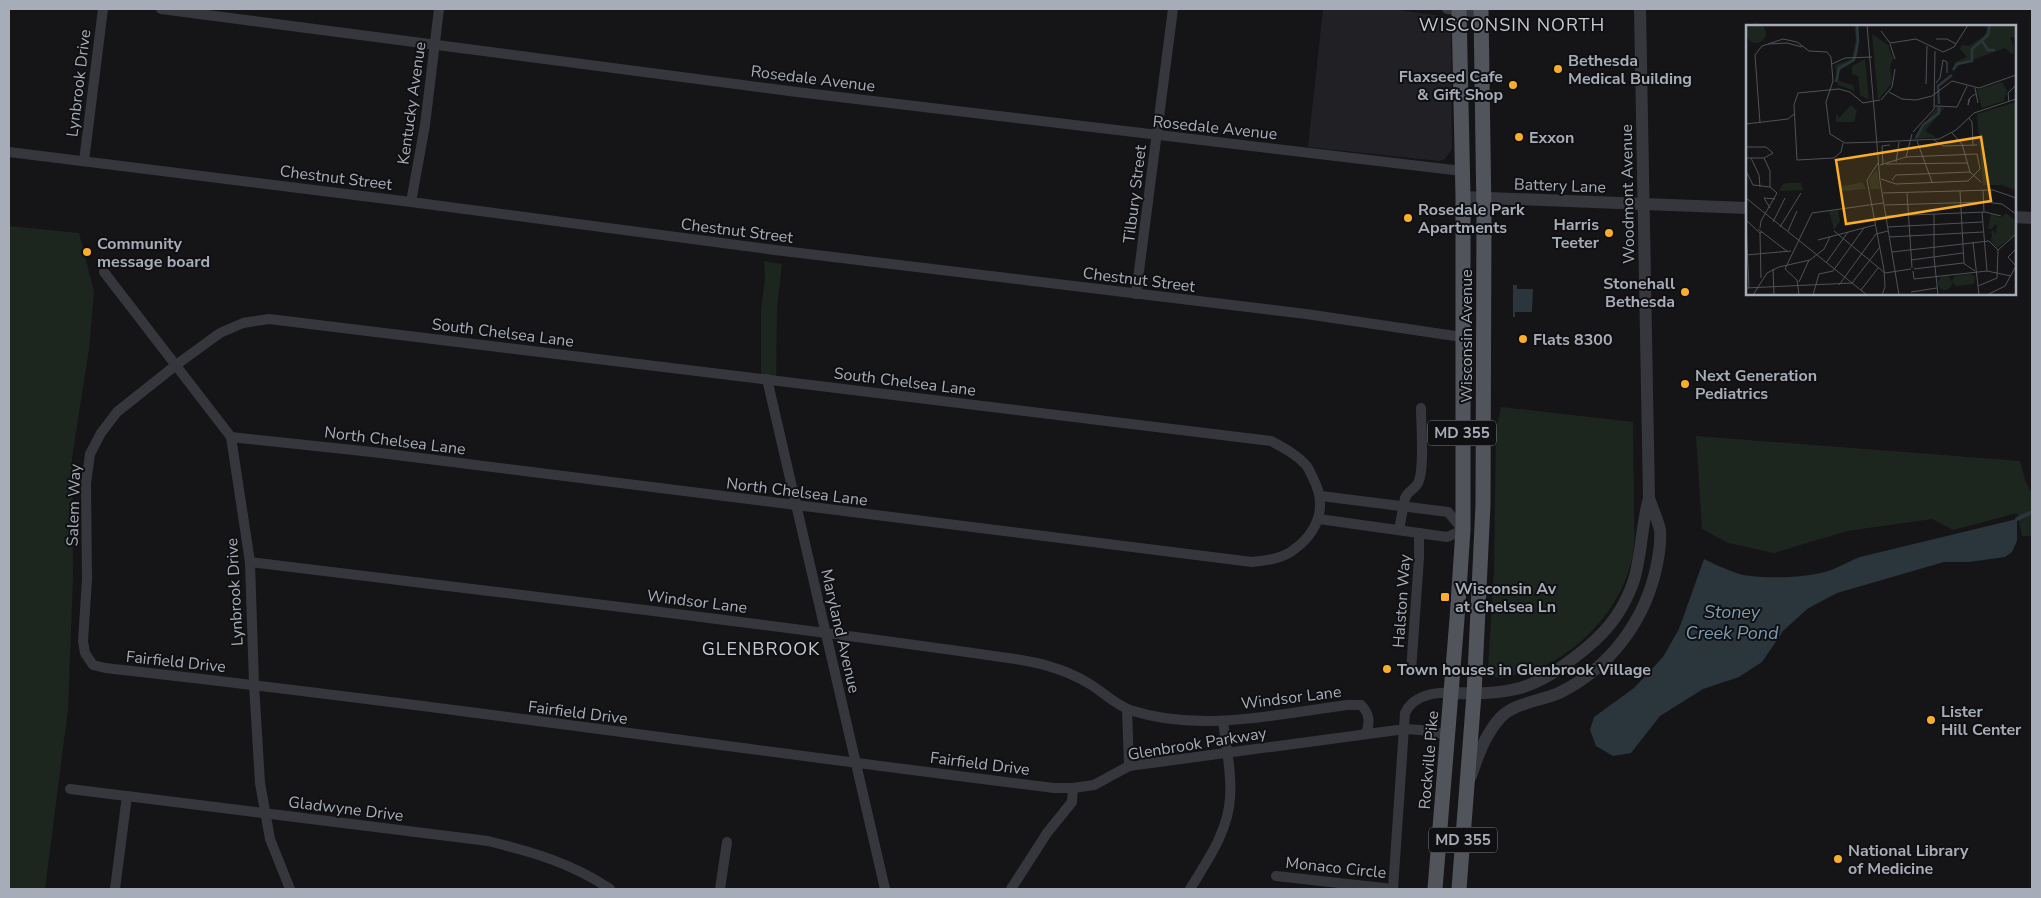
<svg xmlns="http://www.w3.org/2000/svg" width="2041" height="898" font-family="'Nunito Sans',sans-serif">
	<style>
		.built { fill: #212125 }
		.green { fill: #1d261e }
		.water { fill: #2b353c }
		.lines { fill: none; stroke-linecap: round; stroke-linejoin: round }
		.stream { stroke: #2b353c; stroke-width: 4 }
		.minor { stroke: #36373d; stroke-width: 10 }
		.tertiary { stroke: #36373d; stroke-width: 12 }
		.primary { stroke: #52545c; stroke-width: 15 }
		.poi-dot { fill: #fbae2a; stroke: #101012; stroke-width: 2 }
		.labels { text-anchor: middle; stroke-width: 4; stroke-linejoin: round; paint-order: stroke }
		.shield { fill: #101012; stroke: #7a7e86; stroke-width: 1 }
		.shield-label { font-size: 15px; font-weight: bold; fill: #a7adb8 }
		.poi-label { font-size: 16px; font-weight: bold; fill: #a7adb8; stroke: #101012; text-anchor: start }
		.street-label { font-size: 16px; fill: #a7adb8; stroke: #101012 }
		.neighbourhood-label { font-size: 18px; letter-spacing: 1px; fill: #c8cbd4; stroke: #101012 }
		.water-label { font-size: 18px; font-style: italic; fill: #7c9cb5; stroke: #101012 }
		.inset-river { fill: none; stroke: #2b353c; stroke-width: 2.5 }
		.inset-road { fill: none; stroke: #4f5257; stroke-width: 1 }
		.view { fill: #fbae2a; fill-opacity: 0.15; stroke: #fbae2a; stroke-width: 2.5 }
		.inset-edge { fill: none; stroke: #a7adb8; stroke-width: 2.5 }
	</style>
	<rect width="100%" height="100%" fill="#151517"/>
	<path class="built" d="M1323 9H1391L1442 16 1447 18 1451 29 1452 149 1445 159 1439 161 1308 147Z"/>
	<g class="green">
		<path d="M9 226 79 233 94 292 89 349 72 458 73 577 68 709 45 889H9Z"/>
		<path d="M764 261 782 264 777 308 776 378 761 376V311L765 279Z"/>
		<path d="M1501 407 1633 422C1633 451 1634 480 1634 510 1634 527 1636 546 1631 563 1620 606 1586 645 1546 665 1533 671 1517 674 1502 678L1495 677 1488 667 1494 572 1496 430Z"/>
		<path d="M1696 436 2020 461 2025 480 2032 494V536H2022L2017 513 1953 530 1932 519 1847 531 1774 553 1728 543 1702 529Z"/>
	</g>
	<g class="water">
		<path d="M1513 285H1517V289H1533L1532 312H1515V317H1513Z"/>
		<path d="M2017 519V541L2012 552 2005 557 1969 562H1944L1837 593 1807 609 1783 631 1762 662 1739 677 1703 689 1660 716 1631 753 1613 756 1596 746 1590 730 1594 717 1634 688 1663 657 1679 629 1704 559C1714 564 1725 569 1736 573 1756 580 1809 578 1828 571 1838 568 1849 561 1860 557Z"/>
	</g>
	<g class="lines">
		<path class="stream" d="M2017 519 2032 512"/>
		<g class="minor">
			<path d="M161 9 797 92 1462 171"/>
			<path d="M1447 9 1481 13"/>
			<path d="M9 152 411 202 775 250 1306 314 1462 337"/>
			<path d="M84 161 103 9"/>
			<path d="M411 202 425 125 439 9"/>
			<path d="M104 272 231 437 250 562 254 684 260 783 270 839 290 889"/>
			<path d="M1136 294 1173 9"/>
			<path d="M767 379 885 889"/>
			<path d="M231 437 372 452 1252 562C1265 561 1281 559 1292 551 1318 533 1328 507 1313 478 1311 474 1309 469 1306 465 1296 454 1284 448 1271 441L269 319 243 323 220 333 176 365 117 412 101 433 90 454 86 483 87 579 83 641 85 653 93 665 105 668C422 703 738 749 1054 788H1073"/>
			<path d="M1319 519 1447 537 1463 530 1448 512 1321 496"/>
			<path d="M1399 530 1405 498C1408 491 1415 489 1418 483 1425 470 1421 425 1421 408"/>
			<path d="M250 562C503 593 756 622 1008 658 1037 662 1063 668 1088 683 1102 691 1114 704 1130 710 1200 733 1277 714 1347 705H1361C1370 714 1370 722 1366 734"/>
			<path d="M1411 671 1419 558V533"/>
			<path d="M1127 709 1129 766"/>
			<path d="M70 789 488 841C532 852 572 863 610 889"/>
			<path d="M1276 876 1393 889"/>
			<path d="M115 889 127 796"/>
			<path d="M720 889 727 842"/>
			<path d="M1011 889 1047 833 1072 802 1073 788 1094 785 1129 766 1405 729 1421 730 1448 735"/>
			<path d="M1190 889C1207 861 1228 832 1230 798 1232 773 1226 746 1223 721"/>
			<path d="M1393 889 1405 713C1414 695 1433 692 1452 693"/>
		</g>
		<g class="tertiary">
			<path d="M1463 197 1747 208"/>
			<path d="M2015 217 2032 218"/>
			<path d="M1452 693C1474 694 1498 694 1520 688 1541 682 1558 670 1575 657 1603 636 1621 616 1633 583 1642 556 1641 526 1649 498"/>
			<path d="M1471 776C1478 755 1485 735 1500 718 1513 703 1541 701 1559 693 1610 668 1646 620 1657 564 1659 554 1661 541 1660 530 1658 520 1652 508 1649 498L1640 9"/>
		</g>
		<g class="primary">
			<path d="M1435 889 1457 619 1463 530V197L1459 9"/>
			<path d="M1459 889 1474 694 1483 505 1484 216 1481 9"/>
		</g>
	</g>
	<g class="poi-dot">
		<circle cx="1558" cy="69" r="5"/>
		<circle cx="1513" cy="85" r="5"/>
		<circle cx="1519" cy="137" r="5"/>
		<circle cx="1408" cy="218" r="5"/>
		<circle cx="1609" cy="233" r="5"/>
		<circle cx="87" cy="252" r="5"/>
		<circle cx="1685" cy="292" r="5"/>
		<circle cx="1523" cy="339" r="5"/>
		<circle cx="1685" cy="384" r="5"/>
		<rect x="1440" y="592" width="10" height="10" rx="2.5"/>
		<circle cx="1387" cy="669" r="5"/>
		<circle cx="1931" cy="720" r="5"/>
		<circle cx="1838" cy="859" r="5"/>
	</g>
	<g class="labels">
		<g class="shield">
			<rect x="1428" y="420.5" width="68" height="25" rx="4"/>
			<rect x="1429" y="827.5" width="68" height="25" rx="4"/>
		</g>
		<g class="shield-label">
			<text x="1462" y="438">MD 355</text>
			<text x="1463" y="845">MD 355</text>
		</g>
		<g class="poi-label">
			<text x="1568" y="66">Bethesda<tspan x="1568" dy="18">Medical Building</tspan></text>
			<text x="1503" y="82" text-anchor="end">Flaxseed Cafe<tspan x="1503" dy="18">&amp; Gift Shop</tspan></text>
			<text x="1529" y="143">Exxon</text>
			<text x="1418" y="215">Rosedale Park<tspan x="1418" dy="18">Apartments</tspan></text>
			<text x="1599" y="230" text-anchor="end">Harris<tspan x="1599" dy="18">Teeter</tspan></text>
			<text x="97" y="249">Community<tspan x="97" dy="18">message board</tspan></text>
			<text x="1675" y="289" text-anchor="end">Stonehall<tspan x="1675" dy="18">Bethesda</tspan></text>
			<text x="1533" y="345">Flats 8300</text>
			<text x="1695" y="381">Next Generation<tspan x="1695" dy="18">Pediatrics</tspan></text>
			<text x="1455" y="594">Wisconsin Av<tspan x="1455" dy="18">at Chelsea Ln</tspan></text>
			<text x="1397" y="675">Town houses in Glenbrook Village</text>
			<text x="1941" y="717">Lister<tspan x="1941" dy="18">Hill Center</tspan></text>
			<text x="1848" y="856">National Library<tspan x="1848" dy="18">of Medicine</tspan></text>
		</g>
		<g class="street-label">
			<text transform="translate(813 78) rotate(7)" y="6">Rosedale Avenue</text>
			<text transform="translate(78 83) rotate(-83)" y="6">Lynbrook Drive</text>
			<text transform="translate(411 103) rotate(-82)" y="6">Kentucky Avenue</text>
			<text transform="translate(1215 127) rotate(6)" y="6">Rosedale Avenue</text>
			<text transform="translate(336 177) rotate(7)" y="6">Chestnut Street</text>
			<text transform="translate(1560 185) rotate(2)" y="6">Battery Lane</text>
			<text transform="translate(1134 194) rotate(-83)" y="6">Tilbury Street</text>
			<text transform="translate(1627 194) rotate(-91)" y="6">Woodmont Avenue</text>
			<text transform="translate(737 230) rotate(7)" y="6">Chestnut Street</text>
			<text transform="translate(1139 279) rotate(7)" y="6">Chestnut Street</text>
			<text transform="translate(503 332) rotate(7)" y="6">South Chelsea Lane</text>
			<text transform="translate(1466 336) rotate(-90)" y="6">Wisconsin Avenue</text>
			<text transform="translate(905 381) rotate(7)" y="6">South Chelsea Lane</text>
			<text transform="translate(395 440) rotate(7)" y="6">North Chelsea Lane</text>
			<text transform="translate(797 491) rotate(7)" y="6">North Chelsea Lane</text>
			<text transform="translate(73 505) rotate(-88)" y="6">Salem Way</text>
			<text transform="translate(234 592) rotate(-93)" y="6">Lynbrook Drive</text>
			<text transform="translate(697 601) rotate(7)" y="6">Windsor Lane</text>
			<text transform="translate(1401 601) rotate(-86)" y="6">Halston Way</text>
			<text transform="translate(841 631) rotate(77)" y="6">Maryland Avenue</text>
			<text transform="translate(176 661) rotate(6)" y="6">Fairfield Drive</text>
			<text transform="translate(1291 697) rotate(-7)" y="6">Windsor Lane</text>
			<text transform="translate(578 712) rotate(7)" y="6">Fairfield Drive</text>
			<text transform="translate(1197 743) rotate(-9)" y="6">Glenbrook Parkway</text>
			<text transform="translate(1428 760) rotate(-85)" y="6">Rockville Pike</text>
			<text transform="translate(980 763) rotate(7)" y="6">Fairfield Drive</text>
			<text transform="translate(346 808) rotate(7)" y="6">Gladwyne Drive</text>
			<text transform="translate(1336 867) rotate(6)" y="6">Monaco Circle</text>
		</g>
		<g class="neighbourhood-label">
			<text x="1512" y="31">WISCONSIN NORTH</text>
			<text x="761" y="655">GLENBROOK</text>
		</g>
		<g class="water-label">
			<text x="1732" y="618">Stoney<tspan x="1732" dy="21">Creek Pond</tspan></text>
		</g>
	</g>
	<g transform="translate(1746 25)">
		<rect width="270" height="270" fill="#151517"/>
		<path d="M0 8a10 10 0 1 1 20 0a10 10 0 1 1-20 0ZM113 0 112 29 107 37 93 46V56L107 60 109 66 92 60 89 40 106 34 110 14 108 1ZM238 0 270 1V13L264 12 268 22 267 30 259 23 213 40 206 47 209 37 221 32 214 24 216 20 223 21 238 11 241 4ZM126 9 142 20 147 33 144 42 146 58 132 75ZM119 34 123 75 114 70 112 51 106 49V41ZM256 57 261 66 258 76 236 83 231 65ZM270 77V165L255 160H237L231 89ZM105 80 111 86 108 97H90V88L93 93ZM191 82 198 83 179 106 190 112 168 114ZM131 144 134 164H124L123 154ZM116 157 120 164 96 166 94 162ZM42 158H55L57 165 33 166 37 159ZM92 185 94 196 88 205 83 186ZM260 188 270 196V209L251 223 245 216 246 208H243L248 205 249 210 251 202 249 199 246 204H242L245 189 255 193ZM225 249 229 252 228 259 210 261 206 257 208 251ZM192 258a7 7 0 1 1 14 0a7 7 0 1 1-14 0Z" fill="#1d261e"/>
		<path class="inset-river" d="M236 16 242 25H249M207 45 211 39 226 36V24L242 10 244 0M90 57 93 43 108 35 112 17 111 0M193 79 192 61 206 50M170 113 177 100 193 88V82"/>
		<path class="inset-road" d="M121 0 134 156 153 270M135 6 144 18 170 14 197 27 208 22 222 0M190 14H201L210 19M22 19 41 18 56 22M144 19 149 34M9 30 16 21 37 14 51 17 63 26 81 27 85 32 87 56 80 77 84 109 99 118 130 117M9 30 14 98M86 39 99 33 126 32M190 58 194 53 197 35 201 37V48M180 59 181 21M229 63 232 78M143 67 156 74 170 75 186 71 206 56 233 63 270 50M224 73 222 80 223 74 226 71 230 69M135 75 146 62 149 44M263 77 262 68 270 60M189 81 211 82 221 61M223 93 226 97 227 120M0 99 42 94 48 89M167 107 188 84 189 26M206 108 216 119 224 147 235 157M188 115 197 121 231 120M171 116 186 157M130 117 193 114 210 105 228 88 270 74M97 118 95 127 88 133 51 135 48 80 52 68 93 64 104 67 117 78 134 75M0 122H20L27 128 18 133H0M5 133 13 150 14 162M18 133 24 146V162M150 137 153 117M132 138 121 155 138 245 139 262 136 270M140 139 221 138M134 140 160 132 166 109M137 140 136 121 144 120M0 146 7 160 24 162 31 168 15 196 14 203M135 154 150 159 222 156 234 144 231 129 160 132M146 155 150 150 224 147M237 165 238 187M214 166 218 238M137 168 247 165 270 173M161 168 166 243M0 173 121 270M139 180 239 177 256 179 270 189M24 183 18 173 29 174M236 187 241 246M188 189V232L192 270M140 191 239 187 255 191M0 195 14 208 16 207 12 204M27 197 39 173M0 198 3 263M34 202 55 168M141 202 236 197M42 206 51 186M88 206 139 248 165 244M16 207 42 227M14 208 15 253M143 212 237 207M72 215 129 200M227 217 233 270M252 225 270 209M146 227 243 216 252 225 251 253 232 261M0 230 45 226M165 235 217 228M80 238 102 207M270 241 262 232 270 224M27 244 28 270M39 244 66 188 137 178M39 244 51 255 53 270M168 244 217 238 229 246M167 246 168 254 241 246 265 251M53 257 63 235M106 258 134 222M93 260 130 209 142 206M0 263 106 258M115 265 132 243M165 267 191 263M7 270 21 248 33 242 64 235 78 224 84 212M67 270 73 249 87 246 118 203M241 270 259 261 270 241"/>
		<path class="view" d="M235 112 245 176 100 199 90 135Z"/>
		<rect width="270" height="270" class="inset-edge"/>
	</g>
	<rect width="2041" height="898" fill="none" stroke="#a7adb8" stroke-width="20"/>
</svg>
